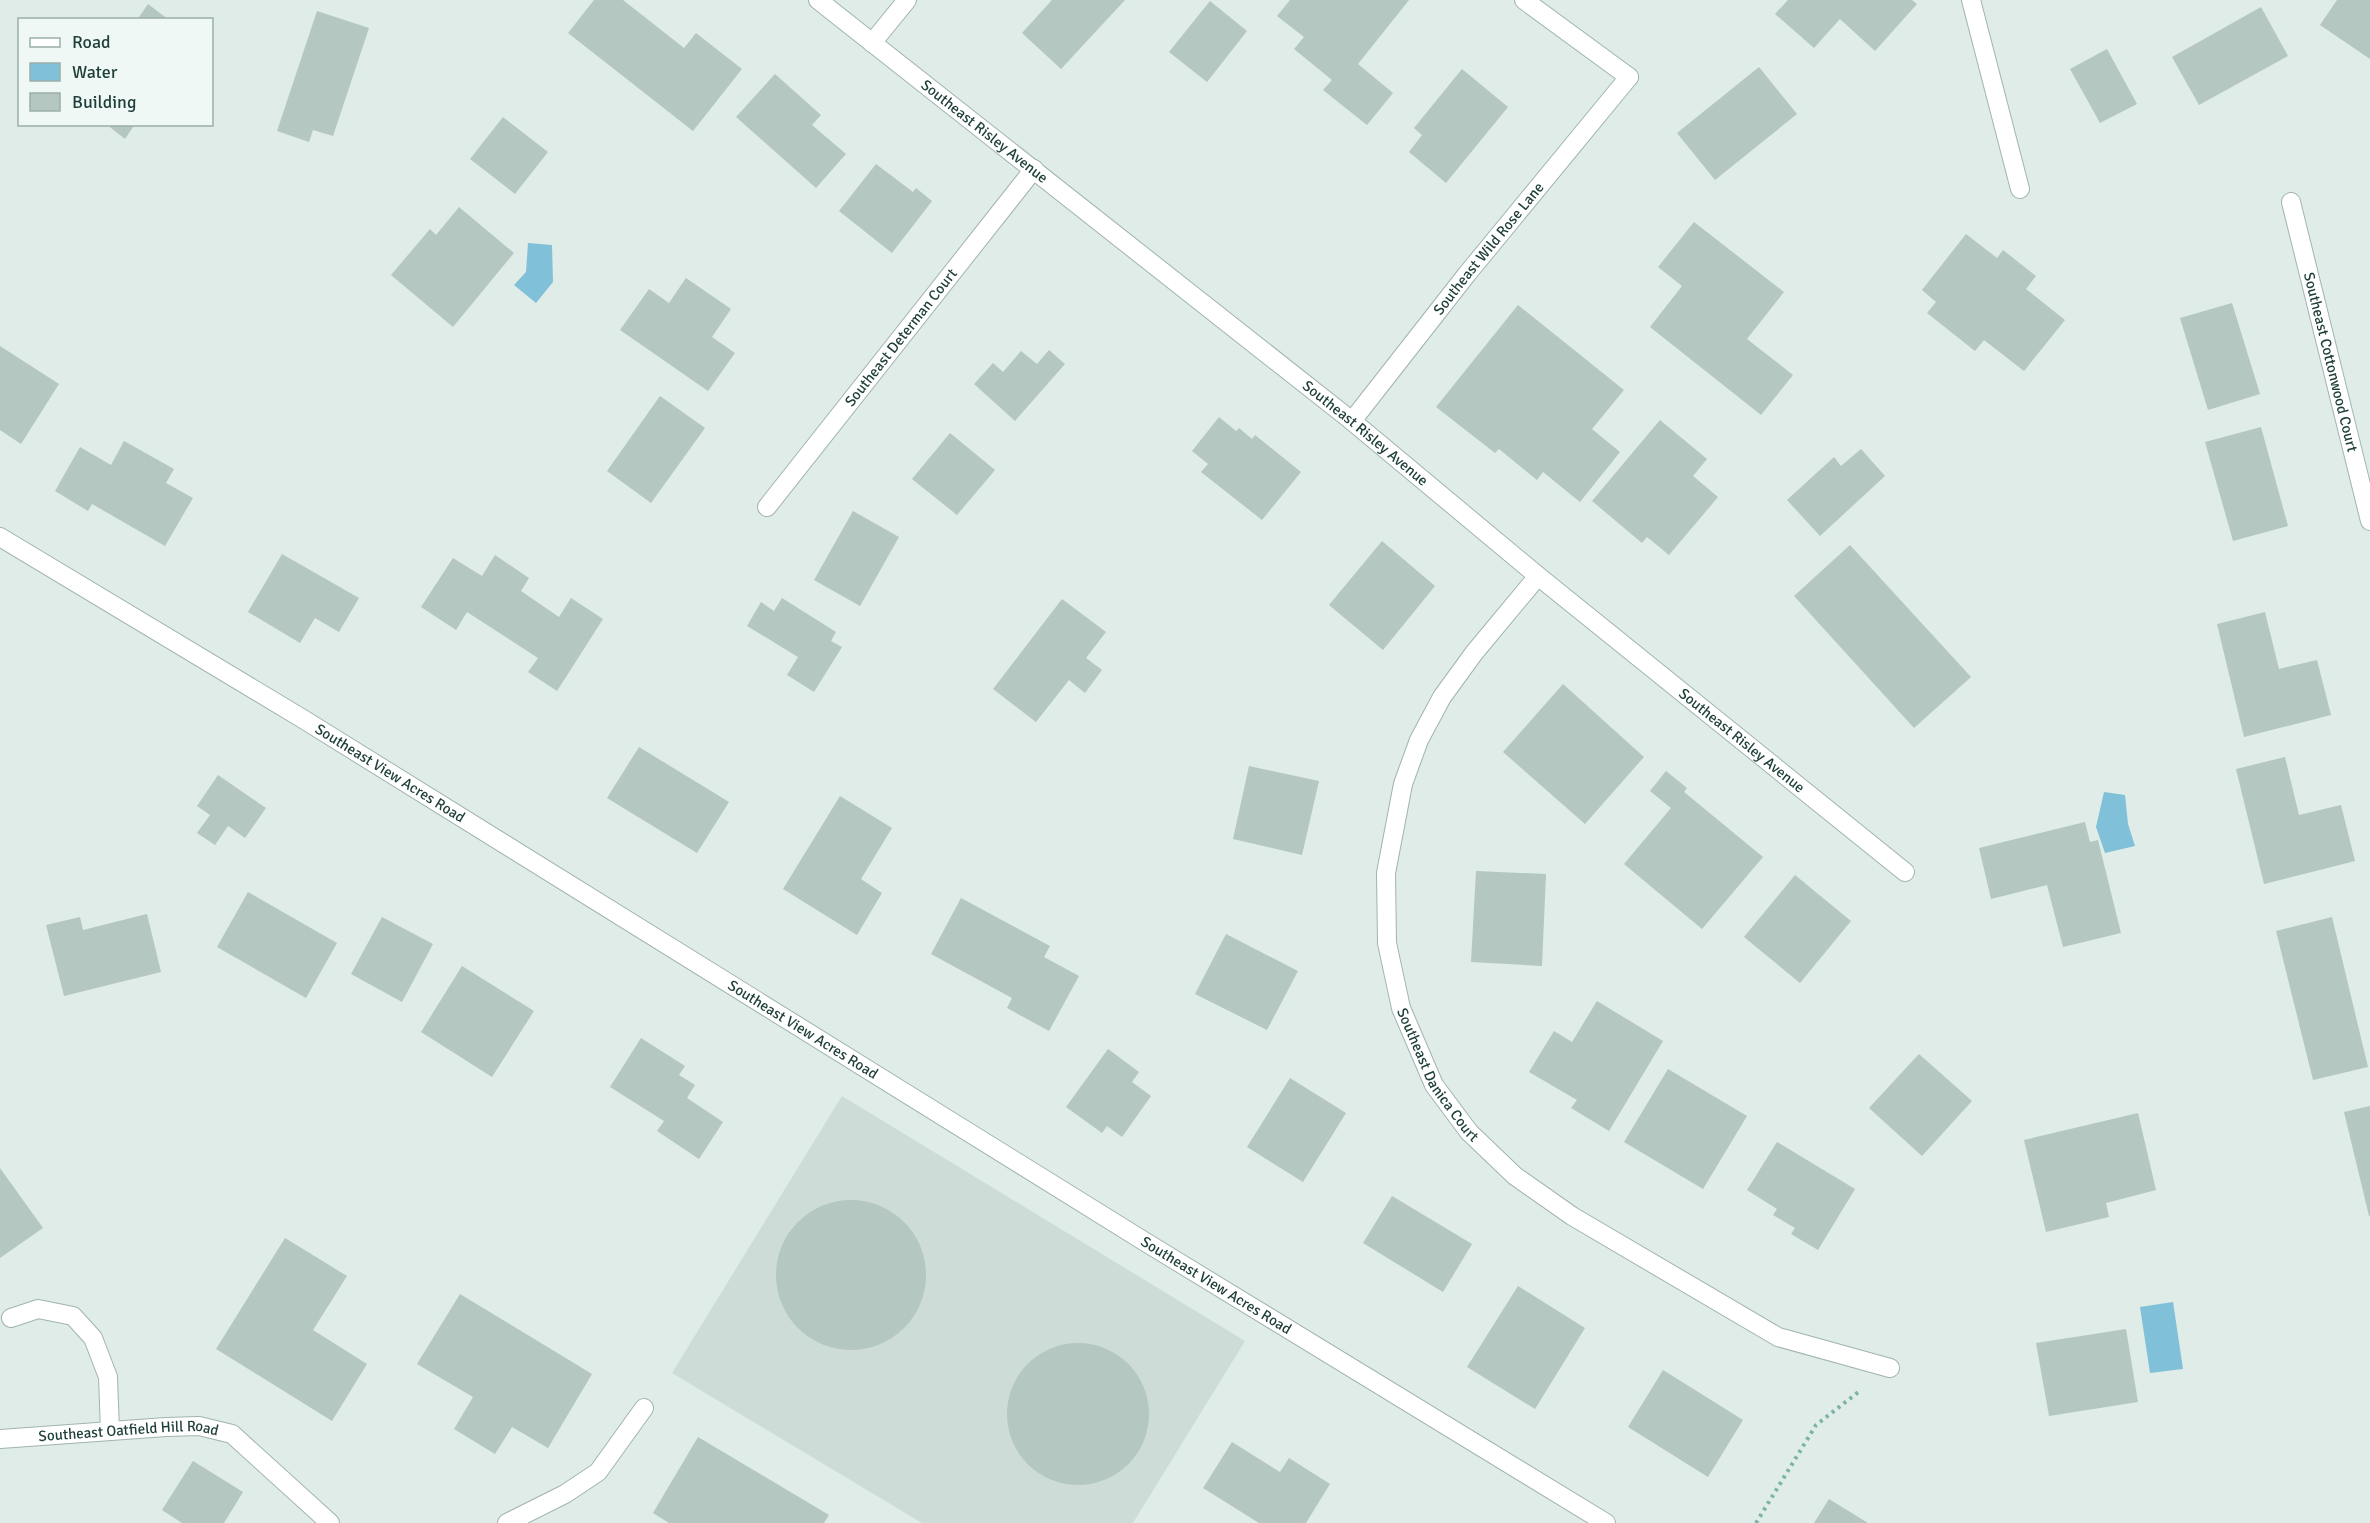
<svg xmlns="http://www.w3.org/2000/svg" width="2370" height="1523" font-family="Signika,sans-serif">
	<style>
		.built { fill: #cddcd7 }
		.water { fill: #80c0d8 }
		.building { fill: #b4c7c1 }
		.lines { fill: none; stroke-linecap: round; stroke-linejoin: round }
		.service-casing { stroke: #a1b4af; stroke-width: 20 }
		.minor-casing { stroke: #a1b4af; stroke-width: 20 }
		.path { stroke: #7bb3a8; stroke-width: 4; stroke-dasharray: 3 4.5; stroke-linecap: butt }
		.service { stroke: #fff; stroke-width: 18 }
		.minor { stroke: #fff; stroke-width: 18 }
		.labels { text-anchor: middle; stroke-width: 5; stroke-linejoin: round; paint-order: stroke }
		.street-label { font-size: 15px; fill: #1e3e39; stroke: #eff8f5 }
	</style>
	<rect width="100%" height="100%" fill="#dfece7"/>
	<path class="built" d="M842 1096 1245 1341 1133 1523H922L672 1373Z"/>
	<g class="water">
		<path d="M528 243 552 245 553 282 536 303 514 285 526 272Z"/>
		<path d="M2104 792 2125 795 2128 824 2135 846 2105 853 2096 827Z"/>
		<path d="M2173 1302 2183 1369 2150 1373 2140 1307Z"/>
	</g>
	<g class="building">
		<path d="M594 0H623L684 48 696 33 742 69 693 131 568 33Z"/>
		<path d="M1052 0H1125L1061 69 1022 33Z"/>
		<path d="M1290 0H1409L1358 64 1393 93 1367 125 1323 90 1332 80 1294 49 1304 37 1277 16Z"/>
		<path d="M1788 0H1912L1917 4 1875 51 1840 19 1814 48 1775 14Z"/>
		<path d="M2337 0H2370V59L2320 25Z"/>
		<path d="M1210 1 1247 31 1207 82 1169 52Z"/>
		<path d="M148 4 169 20H137Z"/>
		<path d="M2261 7 2288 56 2199 105 2172 57Z"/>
		<path d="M317 11 369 28 333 136 313 130 309 142 277 131Z"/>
		<path d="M2107 49 2137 104 2100 123 2070 69Z"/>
		<path d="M1759 67 1797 114 1715 180 1677 133Z"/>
		<path d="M1462 69 1508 107 1446 183 1409 152 1422 135 1414 128Z"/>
		<path d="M775 74 821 115 812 125 846 154 816 188 736 117Z"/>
		<path d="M503 117 548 152 515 194 470 159Z"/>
		<path d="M106 124H135L125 139Z"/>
		<path d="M876 164 913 192 916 188 932 201 892 253 839 211Z"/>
		<path d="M459 207 514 253 453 327 391 275 430 229 436 235Z"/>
		<path d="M1694 222 1784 292 1747 339 1793 375 1761 415 1650 327 1682 286 1658 267Z"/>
		<path d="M1966 234 1997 258 2003 250 2036 276 2026 289 2065 320 2024 371 1984 340 1975 351 1927 313 1936 302 1922 290Z"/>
		<path d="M686 278 731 309 712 337 735 353 708 391 620 330 649 289 669 303Z"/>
		<path d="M2232 303 2260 394 2208 410 2180 318Z"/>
		<path d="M1518 305 1624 390 1592 429 1620 452 1580 502 1543 472 1537 480 1499 449 1495 453 1436 407Z"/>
		<path d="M0 346 59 384 21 444 0 430Z"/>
		<path d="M1049 350 1065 364 1015 421 974 384 993 363 1003 372 1021 351 1037 364Z"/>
		<path d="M660 396 705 428 651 503 607 471Z"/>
		<path d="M1219 417 1236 431 1239 428 1252 439 1255 435 1301 472 1262 520 1201 472 1208 464 1192 451Z"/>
		<path d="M1660 420 1707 459 1693 476 1718 497 1669 555 1647 537 1642 543 1592 501Z"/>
		<path d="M2261 427 2288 526 2233 541 2205 442Z"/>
		<path d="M950 433 995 470 957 515 912 479Z"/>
		<path d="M124 441 174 469 166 483 193 498 165 546 92 504 88 511 55 491 80 447 111 465Z"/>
		<path d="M1861 449 1885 476 1820 536 1787 500 1834 457 1841 466Z"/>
		<path d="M853 511 899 537 860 606 814 580Z"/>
		<path d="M1382 541 1435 586 1383 650 1329 605Z"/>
		<path d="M1850 545 1971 677 1914 728 1794 596Z"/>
		<path d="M282 554 359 598 339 632 315 618 300 643 248 612Z"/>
		<path d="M495 555 529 578 521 591 559 617 571 598 603 619 557 691 528 672 538 658 467 612 456 630 421 607 453 558 482 576Z"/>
		<path d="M782 598 836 632 831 641 842 647 814 692 787 675 798 657 747 626 761 602 774 611Z"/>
		<path d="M1062 599 1106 632 1086 658 1102 670 1085 693 1069 680 1036 722 993 689Z"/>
		<path d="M2265 612 2279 669 2317 660 2331 715 2244 737 2217 624Z"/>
		<path d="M1563 684 1644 757 1585 824 1503 752Z"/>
		<path d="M639 747 729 802 697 853 607 798Z"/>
		<path d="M2285 757 2299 815 2341 805 2355 861 2264 884 2236 769Z"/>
		<path d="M1249 766 1319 781 1302 855 1233 839Z"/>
		<path d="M1666 771 1687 788 1684 792 1763 857 1702 929 1624 864 1671 808 1650 791Z"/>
		<path d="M218 775 266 808 245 838 228 826 215 845 197 833 210 815 197 806Z"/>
		<path d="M840 796 892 828 861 879 882 893 857 935 783 889Z"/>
		<path d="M2085 822 2090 842 2098 840 2121 933 2063 947 2047 885 1991 899 1979 848Z"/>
		<path d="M1476 871 1546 874 1542 966 1471 962Z"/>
		<path d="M1795 875 1851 921 1800 983 1744 937Z"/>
		<path d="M248 892 337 943 306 998 217 947Z"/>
		<path d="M961 898 1050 946 1044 957 1079 976 1049 1031 1007 1008 1012 998 931 954Z"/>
		<path d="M147 914 161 972 64 996 46 925 80 917 83 930Z"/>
		<path d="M382 917 433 944 402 1002 351 974Z"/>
		<path d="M2332 917 2368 1067 2313 1080 2276 931Z"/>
		<path d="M1226 934 1298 971 1267 1030 1195 994Z"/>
		<path d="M462 966 534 1011 492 1077 421 1032Z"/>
		<path d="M1597 1001 1663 1041 1609 1131 1571 1108 1577 1100 1529 1072 1554 1031 1572 1042Z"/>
		<path d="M641 1038 685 1066 679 1075 695 1085 687 1098 723 1122 699 1159 657 1131 664 1121 610 1087Z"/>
		<path d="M1108 1049 1139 1072 1132 1082 1151 1096 1122 1137 1107 1126 1102 1133 1066 1107Z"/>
		<path d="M1919 1054 1972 1101 1922 1156 1869 1108Z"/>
		<path d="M1668 1069 1747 1116 1703 1189 1624 1142Z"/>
		<path d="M1290 1078 1346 1113 1303 1182 1247 1147Z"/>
		<path d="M2370 1106V1216H2369L2344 1112Z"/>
		<path d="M2138 1113 2156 1190 2106 1203 2109 1217 2046 1232 2024 1140Z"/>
		<path d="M1777 1142 1855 1189 1818 1250 1791 1234 1795 1228 1773 1215 1777 1209 1747 1190Z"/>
		<path d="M0 1168 43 1228 0 1258Z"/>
		<path d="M1392 1196 1472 1244 1443 1292 1363 1243Z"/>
		<circle cx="851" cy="1275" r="75"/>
		<path d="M285 1238 347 1276 313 1330 367 1364 332 1421 216 1349Z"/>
		<path d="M1518 1286 1585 1328 1535 1409 1467 1367Z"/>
		<path d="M460 1294 592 1374 548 1448 512 1427 495 1454 454 1429 473 1397 417 1364Z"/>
		<path d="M2126 1329 2138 1402 2049 1416 2036 1343Z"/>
		<circle cx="1078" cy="1414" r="71"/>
		<path d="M1663 1370 1743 1420 1708 1477 1628 1427Z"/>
		<path d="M698 1437 829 1515 824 1523H669L653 1513Z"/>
		<path d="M1232 1442 1280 1472 1289 1458 1330 1484 1306 1523H1259L1203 1488Z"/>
		<path d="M193 1461 243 1492 224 1523H182L162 1510Z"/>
		<path d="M1829 1499 1868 1523H1814Z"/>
	</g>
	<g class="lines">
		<g class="service-casing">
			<g id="service">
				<path d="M1524 0 1629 77"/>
				<path d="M1971 0 2020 189"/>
				<path d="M11 1318 38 1309 73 1316 93 1338 108 1377 110 1431"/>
				<path d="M507 1523 565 1494 598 1472 644 1408"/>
			</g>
		</g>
		<g class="minor-casing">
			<g id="minor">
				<path id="s1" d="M818 0 1352 421 1538 576 1905 872"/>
				<path d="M872 43 907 0"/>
				<path id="s2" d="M2291 202 2370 521"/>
				<path id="s3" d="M1352 421 1467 274 1629 77"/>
				<path id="s4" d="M767 507 1034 169"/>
				<path id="s5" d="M0 537 303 719 1147 1243 1606 1523"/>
				<path id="s6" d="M1538 576 1474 653 1442 697 1419 740 1403 784 1386 873 1387 943 1401 1008 1434 1085 1469 1132 1515 1176 1572 1216 1778 1337 1890 1368"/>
				<path id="s7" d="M0 1439 166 1427 199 1426 232 1434 330 1523"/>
			</g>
		</g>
		<path class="path" d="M1756 1523 1816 1425 1861 1390"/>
		<use href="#service" class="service"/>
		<use href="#minor" class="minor"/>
	</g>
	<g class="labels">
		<g class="street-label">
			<text dy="5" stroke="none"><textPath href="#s1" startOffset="212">Southeast Risley Avenue</textPath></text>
			<text dy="5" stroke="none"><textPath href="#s3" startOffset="220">Southeast Wild Rose Lane</textPath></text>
			<text dy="5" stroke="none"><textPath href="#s4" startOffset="216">Southeast Determan Court</textPath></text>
			<text dy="5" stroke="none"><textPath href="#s2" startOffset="165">Southeast Cottonwood Court</textPath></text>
			<text dy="5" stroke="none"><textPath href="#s1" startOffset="698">Southeast Risley Avenue</textPath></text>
			<text dy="5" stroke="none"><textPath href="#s1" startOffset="1184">Southeast Risley Avenue</textPath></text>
			<text dy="5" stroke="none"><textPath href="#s5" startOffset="456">Southeast View Acres Road</textPath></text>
			<text dy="5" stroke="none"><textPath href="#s5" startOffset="942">Southeast View Acres Road</textPath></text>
			<text dy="5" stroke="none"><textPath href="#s6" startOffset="554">Southeast Danica Court</textPath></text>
			<text dy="5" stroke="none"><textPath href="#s5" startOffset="1428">Southeast View Acres Road</textPath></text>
			<text dy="5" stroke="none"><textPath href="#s7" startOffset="129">Southeast Oatfield Hill Road</textPath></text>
		</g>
	</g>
	<rect x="18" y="18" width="195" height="108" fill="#eff8f5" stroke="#9baeaa" stroke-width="1.5"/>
	<rect x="30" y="38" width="30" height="9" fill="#ffffff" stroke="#9baeaa" stroke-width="1.5"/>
	<text x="72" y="48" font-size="18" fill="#1e3e39">Road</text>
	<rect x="30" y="63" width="30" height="18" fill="#80c0d8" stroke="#9baeaa" stroke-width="1.5"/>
	<text x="72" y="78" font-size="18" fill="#1e3e39">Water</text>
	<rect x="30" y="93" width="30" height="18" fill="#b4c7c1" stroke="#9baeaa" stroke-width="1.5"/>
	<text x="72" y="108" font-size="18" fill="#1e3e39">Building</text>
</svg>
